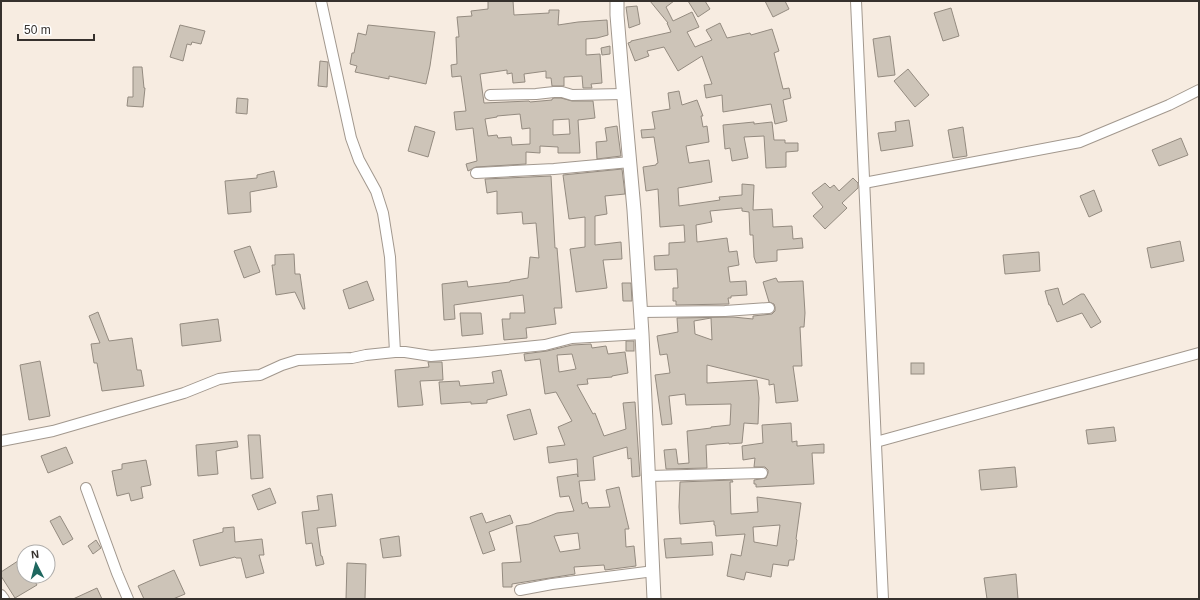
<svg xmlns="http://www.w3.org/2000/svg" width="1200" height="600" font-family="Arial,sans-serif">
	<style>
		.building { fill: #cdc4b8; stroke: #948b80; fill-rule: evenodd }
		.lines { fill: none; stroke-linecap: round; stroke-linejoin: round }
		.minor-casing { stroke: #a2988e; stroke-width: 12 }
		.tertiary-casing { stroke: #a2988e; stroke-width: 15 }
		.minor { stroke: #fff; stroke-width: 10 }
		.tertiary { stroke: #fff; stroke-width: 13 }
	</style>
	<rect width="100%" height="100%" fill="#f7ece1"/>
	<g class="building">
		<path d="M488 1H513L514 15 549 13V10H559L558 25 578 22 607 20 608 35 597 38 586 39V55L600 54 602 83 591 84 592 88H583L582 76 564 77V86H552L551 78H546V71L524 74 525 82 513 83 512 73 507 74V70L480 74 484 103 529 101 530 102 552 100V99L554 98H561L572 101H593L595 118 578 120 580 153H558V147L540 146V153L526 152V164L476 167 468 171 466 164 477 161 473 128 456 130 454 112 466 111 461 76 452 77 451 65 457 64 456 37H459L457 17 472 16 471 11 488 9ZM520 114 522 129 530 128V144L512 145 511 137 498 138 497 135 488 136 485 119 497 117V116ZM569 119 570 134 553 135V120Z"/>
		<path d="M650 1H674L666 7 673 21 692 12 699 27 687 32 695 47 712 40 706 30 720 23 727 38 750 33 751 35 772 29 779 51 774 53 783 89 789 88 791 98 783 100 787 121 775 124 771 104 723 112 722 95 706 98 704 85 712 84 702 56 678 71 664 47 647 51 649 56 635 61 628 43 631 42V41L671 32 667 23H668Z"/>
		<path d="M688 1H705L710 9 698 17Z"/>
		<path d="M765 1H785L789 9 773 17Z"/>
		<path d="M637 6 640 24 629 28 626 7Z"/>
		<path d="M951 8 959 36 943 41 934 13Z"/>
		<path d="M180 25 205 31 201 44 192 42 191 45 187 44 183 61 170 57Z"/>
		<path d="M368 25 435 32 430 66 426 84 389 76V79L355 72 357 66 350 64 352 53H354L358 33 366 35Z"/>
		<path d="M890 36 895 75 878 77 873 39Z"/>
		<path d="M610 46V54L602 55 601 48Z"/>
		<path d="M320 61 328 62 327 87 318 86Z"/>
		<path d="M133 67H142L144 88H145L143 107 127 106 128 97H133Z"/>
		<path d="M908 69 929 95 915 107 894 81Z"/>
		<path d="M679 91 682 105 697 100 703 116H701L703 127 707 126 709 142 686 146 689 163 709 160 712 182 678 188 679 206 720 200 719 197 742 195V184L754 185 753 210 772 209 773 227 792 226 793 239 802 238 803 248 777 250V261L756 263 754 257 753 235H750L749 212 742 211V208L710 211 712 222 696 225 697 242 727 238 729 252 737 251 739 265 728 267 730 282 746 281 747 295 731 296V298H728L729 304 676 305V301H673V288H678L677 269 655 270 654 256 669 255V243L685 242 684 225 660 227 658 189 646 191 643 167 656 165V164L658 163 654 137 642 138 641 130 655 129 652 112 670 109 668 93Z"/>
		<path d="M237 98 248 99 247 114 236 113Z"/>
		<path d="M909 120 913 146 881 151 878 133 896 131 895 122Z"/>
		<path d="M754 122V124L772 122 774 140H785V143H798V151L786 152V167L766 168 764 136 744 137 748 158 732 161 730 148 725 149 723 125Z"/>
		<path d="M415 126 435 132 428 157 408 151Z"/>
		<path d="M617 126 621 156 597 159 596 142 607 141 605 128Z"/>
		<path d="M963 127 967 156 953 158 948 130Z"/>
		<path d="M1181 138 1188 155 1159 166 1152 150Z"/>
		<path d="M622 169 625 194 605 196 607 214 595 216V245L621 242 622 259 603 260 607 288 576 292 570 249 585 247V217L569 219 563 175Z"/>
		<path d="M274 171 277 187 250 192 251 212 228 214 225 181 257 178V175Z"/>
		<path d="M551 176 555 248H557L562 308H554L556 324 526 328 527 338 504 340 502 319H510V313H525L523 295 454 305 455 319 444 320 442 284 467 281 468 287 510 282V281L528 278 530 257 539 258 536 223 523 224 522 212 497 214V191L487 193 485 179Z"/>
		<path d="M853 178 858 183V188L842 203 847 208 825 229 813 216 823 207 812 193 825 183 830 188 834 185 839 191Z"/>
		<path d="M1094 190 1102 211 1089 217 1080 196Z"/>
		<path d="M1180 241 1184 261 1151 268 1147 248Z"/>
		<path d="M250 246 260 272 244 278 234 251Z"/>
		<path d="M1039 252 1040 271 1005 274 1003 255Z"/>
		<path d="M294 254 295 274H300L305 309H303L295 292 276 295 272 265H275V255Z"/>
		<path d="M776 278 778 282 803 281 805 313 804 327H800L802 366H793L798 401 776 403 774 384 769 385V380L707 365V383L757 380 759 398 758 424 744 423 742 443 729 444V443L706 445 707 468 666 469 664 450 676 449 678 464 689 463 687 431 711 428V427L730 425 731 404 686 405 685 394 669 396 672 424 662 425 655 375 670 373 667 354 660 355 657 336 678 332 677 318 733 317 753 319V316L772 314 775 311V307L774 304 769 302 763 282ZM711 318 712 340 695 334 694 321Z"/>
		<path d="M367 281 374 300 349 309 343 290Z"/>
		<path d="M622 283H631L632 301H623Z"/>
		<path d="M1058 288 1063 305 1081 294H1084L1101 322 1091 328 1082 313 1057 322 1050 305H1049L1045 291Z"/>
		<path d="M98 312 109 341 132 338 137 370H141L144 386 102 391 97 363H94L91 344 100 343 89 316Z"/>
		<path d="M460 313H481L483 334 462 336Z"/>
		<path d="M218 319 221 341 182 346 180 324Z"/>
		<rect x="626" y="341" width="8" height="10"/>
		<path d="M591 344 592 348 606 346 608 354 625 352 628 373 612 376V377L587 379 588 384 577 385 593 414 595 413 604 436 626 429 623 403 635 402 640 476 632 477 631 458 628 459 627 447 593 457 595 480 579 481 582 504 587 502 589 508 610 507 606 490 619 487 629 529H625L626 547 634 546 636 566 605 570 604 565 574 567 575 574 512 584V587H503L502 563 521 562 516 526 529 524 557 513 574 511 569 496 560 497 557 477 577 474 578 477 577 459 549 463 547 447 565 445 558 427 572 421 556 392 545 394 540 359 525 361 524 354 547 351 572 345ZM572 354 576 369 559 372 557 355ZM578 533 580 549 560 552 554 536Z"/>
		<path d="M40 361 50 416 29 420 20 365Z"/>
		<path d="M428 362H442L443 380 420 381 423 405 398 407 395 370 429 367Z"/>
		<rect x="911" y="363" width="13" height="11"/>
		<path d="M501 370 507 395 487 400V403L471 404V402L441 404 439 382 459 381 460 386 494 383 492 372Z"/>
		<path d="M530 409 537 434 514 440 507 415Z"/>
		<path d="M791 423 792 442 797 441V446L824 444V453H812L814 484 756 487V484H754V480L766 478 768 473V470L765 467H754L755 458 743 460 742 446 763 443 762 425Z"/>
		<path d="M1114 427 1116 441 1088 444 1086 430Z"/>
		<path d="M248 435H260L263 478 251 479Z"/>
		<path d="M237 441 238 447 216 451 218 474 198 476 196 445Z"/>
		<path d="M66 447 73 463 48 473 41 456Z"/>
		<path d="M146 460 151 485 141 487 143 498 131 501 129 493 117 496 112 471 122 469V464Z"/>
		<path d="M1015 467 1017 487 981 490 979 470Z"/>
		<path d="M732 480 733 482H730L731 514 758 512 757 497 801 503 796 539 797 540 794 560H789L788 566 773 564 771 577 746 572 744 580 727 576 731 554 741 556 745 534 716 536 715 525H714V521L680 524 679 507 680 482ZM780 525 777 546 754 542 753 527Z"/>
		<path d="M270 488 276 503 258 510 252 495Z"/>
		<path d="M332 494 336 526 317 528 321 556H322L324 564 316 566 312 543 306 544 302 512 319 510 317 496Z"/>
		<path d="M482 513 486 523 510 515 513 523 489 532 495 550 483 554 470 517Z"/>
		<path d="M60 516 73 539 63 545 50 521Z"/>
		<path d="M234 527 235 542 262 539 264 555H259L264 573 246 578 241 558H236L235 557 200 566 193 540 223 532V528Z"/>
		<path d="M399 536 401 556 383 558 380 539Z"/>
		<path d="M681 538V544L712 542 713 555 666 558 664 539Z"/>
		<path d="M96 540 101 548 93 554 88 546Z"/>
		<path d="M24 557V576H32L37 585 15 598 1 576V572Z"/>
		<path d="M347 563 366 564 365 599H346Z"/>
		<path d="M174 570 185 594 173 599H144L138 586Z"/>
		<path d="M1016 574 1018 599H987L984 578Z"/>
		<path d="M97 588 102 599H73Z"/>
	</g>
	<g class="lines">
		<g class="minor-casing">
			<g id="minor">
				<path d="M321 1 351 138 359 160 376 191 383 213 390 257 395 352"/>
				<path d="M856 1 883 599"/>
				<path d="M490 95 536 94 554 92H562L572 95 623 94"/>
				<path d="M476 173 554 169 630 162"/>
				<path d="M864 183 1080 142 1169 105 1199 90"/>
				<path d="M641 312 725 311 769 308"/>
				<path d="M1 441 53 431 184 393 219 379 233 377 260 375 282 365 298 360 352 358 366 355 395 352H405L431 356 477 352 545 345 572 338 642 334"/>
				<path d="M876 442 1199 353"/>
				<path d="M649 476 762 473"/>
				<path d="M86 488 117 573 128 599"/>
				<path d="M520 590 552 584 654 571"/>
				<path d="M1 595 4 599"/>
			</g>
		</g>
		<g class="tertiary-casing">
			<path id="tertiary" d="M617 1V15L622 76 634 210 642 334 654 599"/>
		</g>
		<use href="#minor" class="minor"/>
		<use href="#tertiary" class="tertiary"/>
	</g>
	<rect width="1200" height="600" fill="none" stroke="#36312d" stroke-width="4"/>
	<g transform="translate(36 564) rotate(354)"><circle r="19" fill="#ffffff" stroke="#afadab"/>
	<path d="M0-3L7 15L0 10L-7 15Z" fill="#1e675f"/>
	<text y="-6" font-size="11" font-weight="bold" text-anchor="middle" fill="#36312d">N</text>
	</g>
	<path d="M18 34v6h76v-6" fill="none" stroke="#36312d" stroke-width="2"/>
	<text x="24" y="34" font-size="12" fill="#36312d" stroke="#ffffff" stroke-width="3" paint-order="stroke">50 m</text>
</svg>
